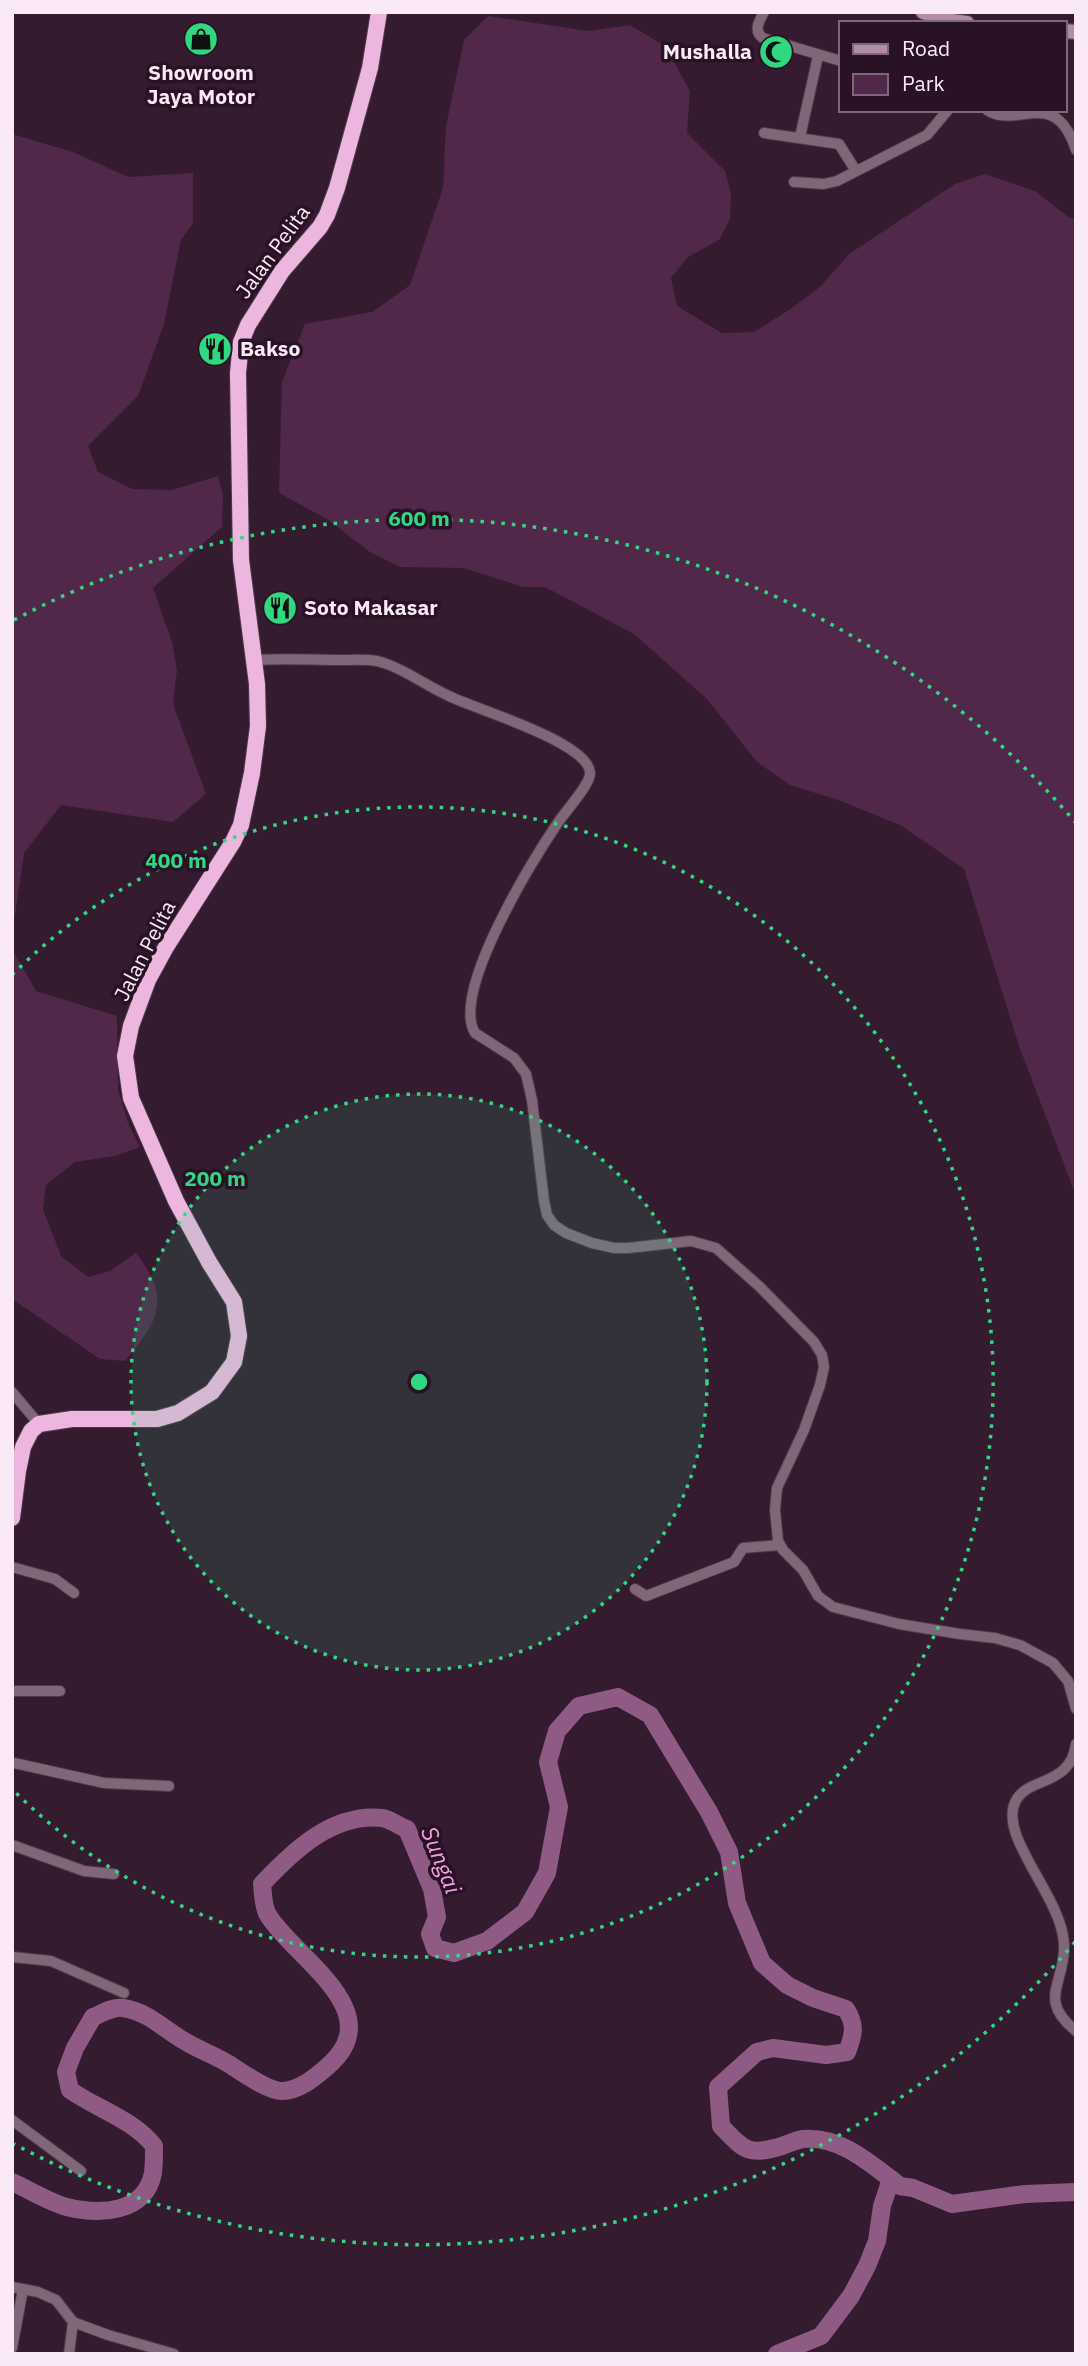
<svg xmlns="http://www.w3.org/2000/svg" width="1088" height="2366" font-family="'IBM Plex Sans',sans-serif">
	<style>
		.green { fill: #512849 }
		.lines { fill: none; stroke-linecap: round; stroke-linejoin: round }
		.river { stroke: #8f5b84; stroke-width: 18 }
		.minor-casing { stroke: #50384b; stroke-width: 12 }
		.secondary-casing { stroke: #50384b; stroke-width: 17 }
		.trunk-casing { stroke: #50384b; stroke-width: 18 }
		.minor { stroke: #7f6779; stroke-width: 10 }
		.secondary { stroke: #b28ca9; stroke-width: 14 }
		.trunk { stroke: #ecb6df; stroke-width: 16 }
		.ring { fill: none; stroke: #31d882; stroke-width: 3.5; stroke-dasharray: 3.5 7 }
		.labels { text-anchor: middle; stroke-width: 7; stroke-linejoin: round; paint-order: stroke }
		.poi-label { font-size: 21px; font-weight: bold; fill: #fae9f6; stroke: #291225; text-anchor: start }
		.street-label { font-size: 21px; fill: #fae9f6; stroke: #291225 }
		.water-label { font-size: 23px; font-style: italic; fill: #f0a2df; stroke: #291225 }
		.centre { fill: #31d882; stroke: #291225; stroke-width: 3.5 }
		.ring-label { font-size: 21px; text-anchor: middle; font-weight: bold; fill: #31d882; stroke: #291225; stroke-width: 7; stroke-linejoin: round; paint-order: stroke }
	</style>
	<rect width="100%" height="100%" fill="#341b2f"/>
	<g class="green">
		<path d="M488 16 589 31 630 25 665 46 690 91 687 133 725 171 731 193 730 219 719 240 688 257 671 278 677 306 722 333 754 332 792 308 821 286 849 254 955 184 985 174 1035 191 1068 217 1076 219V1196L1019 1046 964 869 902 826 841 801 790 785 757 762 707 699 634 634 545 587H523L464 568 400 567 370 552 327 519 279 493 282 382 305 324 372 312 410 285 443 188 446 126 464 40Z"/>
		<path d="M12 134 73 152 128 177 193 173V223L181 240 164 324 138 396 88 446 98 472 132 489 172 490 218 476 223 496 222 527 153 588 172 642 177 670 173 704 206 794 173 822 61 805 24 853 12 936Z"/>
		<path d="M12 949 36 991 117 1016 118 1090 128 1123 140 1147 115 1156 75 1162 46 1185 43 1209 61 1256 88 1277 110 1271 136 1253C171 1298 160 1320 125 1361L100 1359 12 1299Z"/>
	</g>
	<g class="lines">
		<g class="river">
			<path d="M12 2182C30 2190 49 2202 67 2207 99 2215 145 2214 153 2173 154 2165 154 2155 154 2146 134 2120 97 2109 70 2090L66 2072 75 2048 93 2017C101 2014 114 2006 123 2008 150 2012 165 2031 188 2043 203 2052 220 2057 235 2068 246 2075 269 2091 282 2091 300 2091 316 2076 328 2066 391 2011 294 1958 268 1915 263 1907 263 1893 262 1884 293 1851 332 1813 382 1818 390 1819 399 1826 407 1829L432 1889 437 1917 430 1934 435 1948 454 1953 487 1941 525 1912 547 1873 559 1807 548 1762 557 1731 579 1706 618 1697 650 1715 709 1812 729 1852 737 1903 762 1963 787 1985 813 1998 846 2009C856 2025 854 2034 847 2052L826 2055 773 2048 757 2052 718 2087 721 2126C745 2151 748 2156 782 2146 788 2144 796 2140 803 2139 838 2136 866 2160 891 2179"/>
			<path d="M777 2354 821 2336 851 2296 867 2266 877 2241 882 2206 891 2179 900 2186 913 2188 952 2204 1025 2194 1076 2192"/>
		</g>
		<g class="minor-casing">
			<g id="minor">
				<path d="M764 12C759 21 753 31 763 38L841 61"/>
				<path d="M987 110C1017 130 1055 85 1076 150"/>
				<path d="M764 133 839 144 856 171"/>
				<path d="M800 137 818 56"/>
				<path d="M794 182 824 184 837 181 927 135 948 110"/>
				<path d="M255 660C283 658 312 660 340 660 352 660 366 659 377 661 402 667 426 686 449 696 475 709 589 742 590 773 591 783 566 811 559 821 534 858 450 992 475 1033L514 1058 526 1074 532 1100 544 1201 547 1215 554 1225 566 1233 592 1243 614 1248H628L691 1241 716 1248 760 1287 814 1342 822 1355 824 1367 820 1385 804 1430 777 1488 775 1510 778 1541 783 1550 803 1570 818 1596 833 1607 899 1624 960 1634 995 1638 1020 1645 1053 1663 1068 1681 1076 1709"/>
				<path d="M12 1392 39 1424"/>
				<path d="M12 1567 55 1579 74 1593"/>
				<path d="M635 1589 646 1596 734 1562 743 1548 780 1545"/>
				<path d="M12 1691H60"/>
				<path d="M1076 1744C1070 1789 1024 1775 1014 1805 1002 1841 1062 1898 1064 1944 1066 1983 1036 1999 1076 2031"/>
				<path d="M14 1763 104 1783 169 1786"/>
				<path d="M12 1845 84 1871 114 1874"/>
				<path d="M12 1957 51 1961 124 1993"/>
				<path d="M12 2120 81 2171"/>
				<path d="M12 2287 38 2292 56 2300 73 2322 108 2335 174 2354"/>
				<path d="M12 2348 23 2289"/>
				<path d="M69 2354 73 2322"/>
			</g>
		</g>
		<g class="secondary-casing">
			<g id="secondary">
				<path d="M923 12 952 21 967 23"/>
				<path d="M1065 31 1076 32"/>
			</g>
		</g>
		<g class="trunk-casing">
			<path id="trunk" d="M12 1518 18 1471 23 1447 31 1431 39 1424 72 1419H157L178 1413 212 1392 234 1362 239 1336 234 1302 209 1262 176 1201 131 1098 125 1056 131 1026 148 980 166 947 233 842 241 825 252 773 258 726 257 684 241 560 238 373 241 342 248 325 282 271 320 227 327 215 337 188 370 68 379 12"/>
		</g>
		<use href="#minor" class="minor"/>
		<use href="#secondary" class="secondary"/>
		<use href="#trunk" class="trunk"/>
	</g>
	<circle cx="419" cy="1382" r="288" fill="#31d882" fill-opacity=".12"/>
	<g class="ring">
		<circle cx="419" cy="1382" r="288"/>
		<path d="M12 975A575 575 0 1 1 12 1789"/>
		<path d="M1075 1942A863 863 0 0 1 14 2144M14 620A863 863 0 0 1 1075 822"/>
	</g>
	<defs>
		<g id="shop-disc" transform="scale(1.75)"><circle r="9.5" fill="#31d882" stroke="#291225"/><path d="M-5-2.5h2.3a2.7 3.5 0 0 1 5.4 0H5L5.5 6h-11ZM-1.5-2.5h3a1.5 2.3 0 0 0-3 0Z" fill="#111"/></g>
		<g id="mosque-disc" transform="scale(1.75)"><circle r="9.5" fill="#31d882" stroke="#291225"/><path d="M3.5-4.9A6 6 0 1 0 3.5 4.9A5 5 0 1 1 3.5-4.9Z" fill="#111"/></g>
		<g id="restaurant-disc" transform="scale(1.75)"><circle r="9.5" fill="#31d882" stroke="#291225"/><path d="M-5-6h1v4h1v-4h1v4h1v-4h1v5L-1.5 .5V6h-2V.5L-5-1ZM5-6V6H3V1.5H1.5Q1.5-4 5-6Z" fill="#111"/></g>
	</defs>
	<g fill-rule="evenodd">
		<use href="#shop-disc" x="201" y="39"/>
		<use href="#mosque-disc" x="776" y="52"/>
		<use href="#restaurant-disc" x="215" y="349"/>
		<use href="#restaurant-disc" x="280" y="608"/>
	</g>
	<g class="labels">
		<g class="poi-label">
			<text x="752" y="59" text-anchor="end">Mushalla</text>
			<text x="201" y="80" text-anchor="middle">Showroom<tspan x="201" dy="24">Jaya Motor</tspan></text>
			<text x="240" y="356">Bakso</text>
			<text x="304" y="615">Soto Makasar</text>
		</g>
		<g class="street-label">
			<text transform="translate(273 252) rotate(-54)" y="7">Jalan Pelita</text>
			<text transform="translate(145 951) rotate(-63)" y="7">Jalan Pelita</text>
		</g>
		<g class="water-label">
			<text transform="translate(441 1860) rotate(68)" y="8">Sungai</text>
		</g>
	</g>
	<circle cx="419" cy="1382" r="10" class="centre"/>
	<g class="ring-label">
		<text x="419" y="526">600 m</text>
		<text x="176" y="868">400 m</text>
		<text x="215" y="1186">200 m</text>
	</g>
	<rect width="1088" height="2366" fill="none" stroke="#fae9f6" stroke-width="28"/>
	<rect x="839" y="21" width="228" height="91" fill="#291225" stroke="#7d6879" stroke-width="2"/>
	<rect x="853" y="44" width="35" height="10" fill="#b28ca9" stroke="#7d6879" stroke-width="2"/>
	<text x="902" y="56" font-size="21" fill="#fae9f6">Road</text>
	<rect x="853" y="74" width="35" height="21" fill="#512849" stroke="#7d6879" stroke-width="2"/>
	<text x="902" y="91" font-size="21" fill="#fae9f6">Park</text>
</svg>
